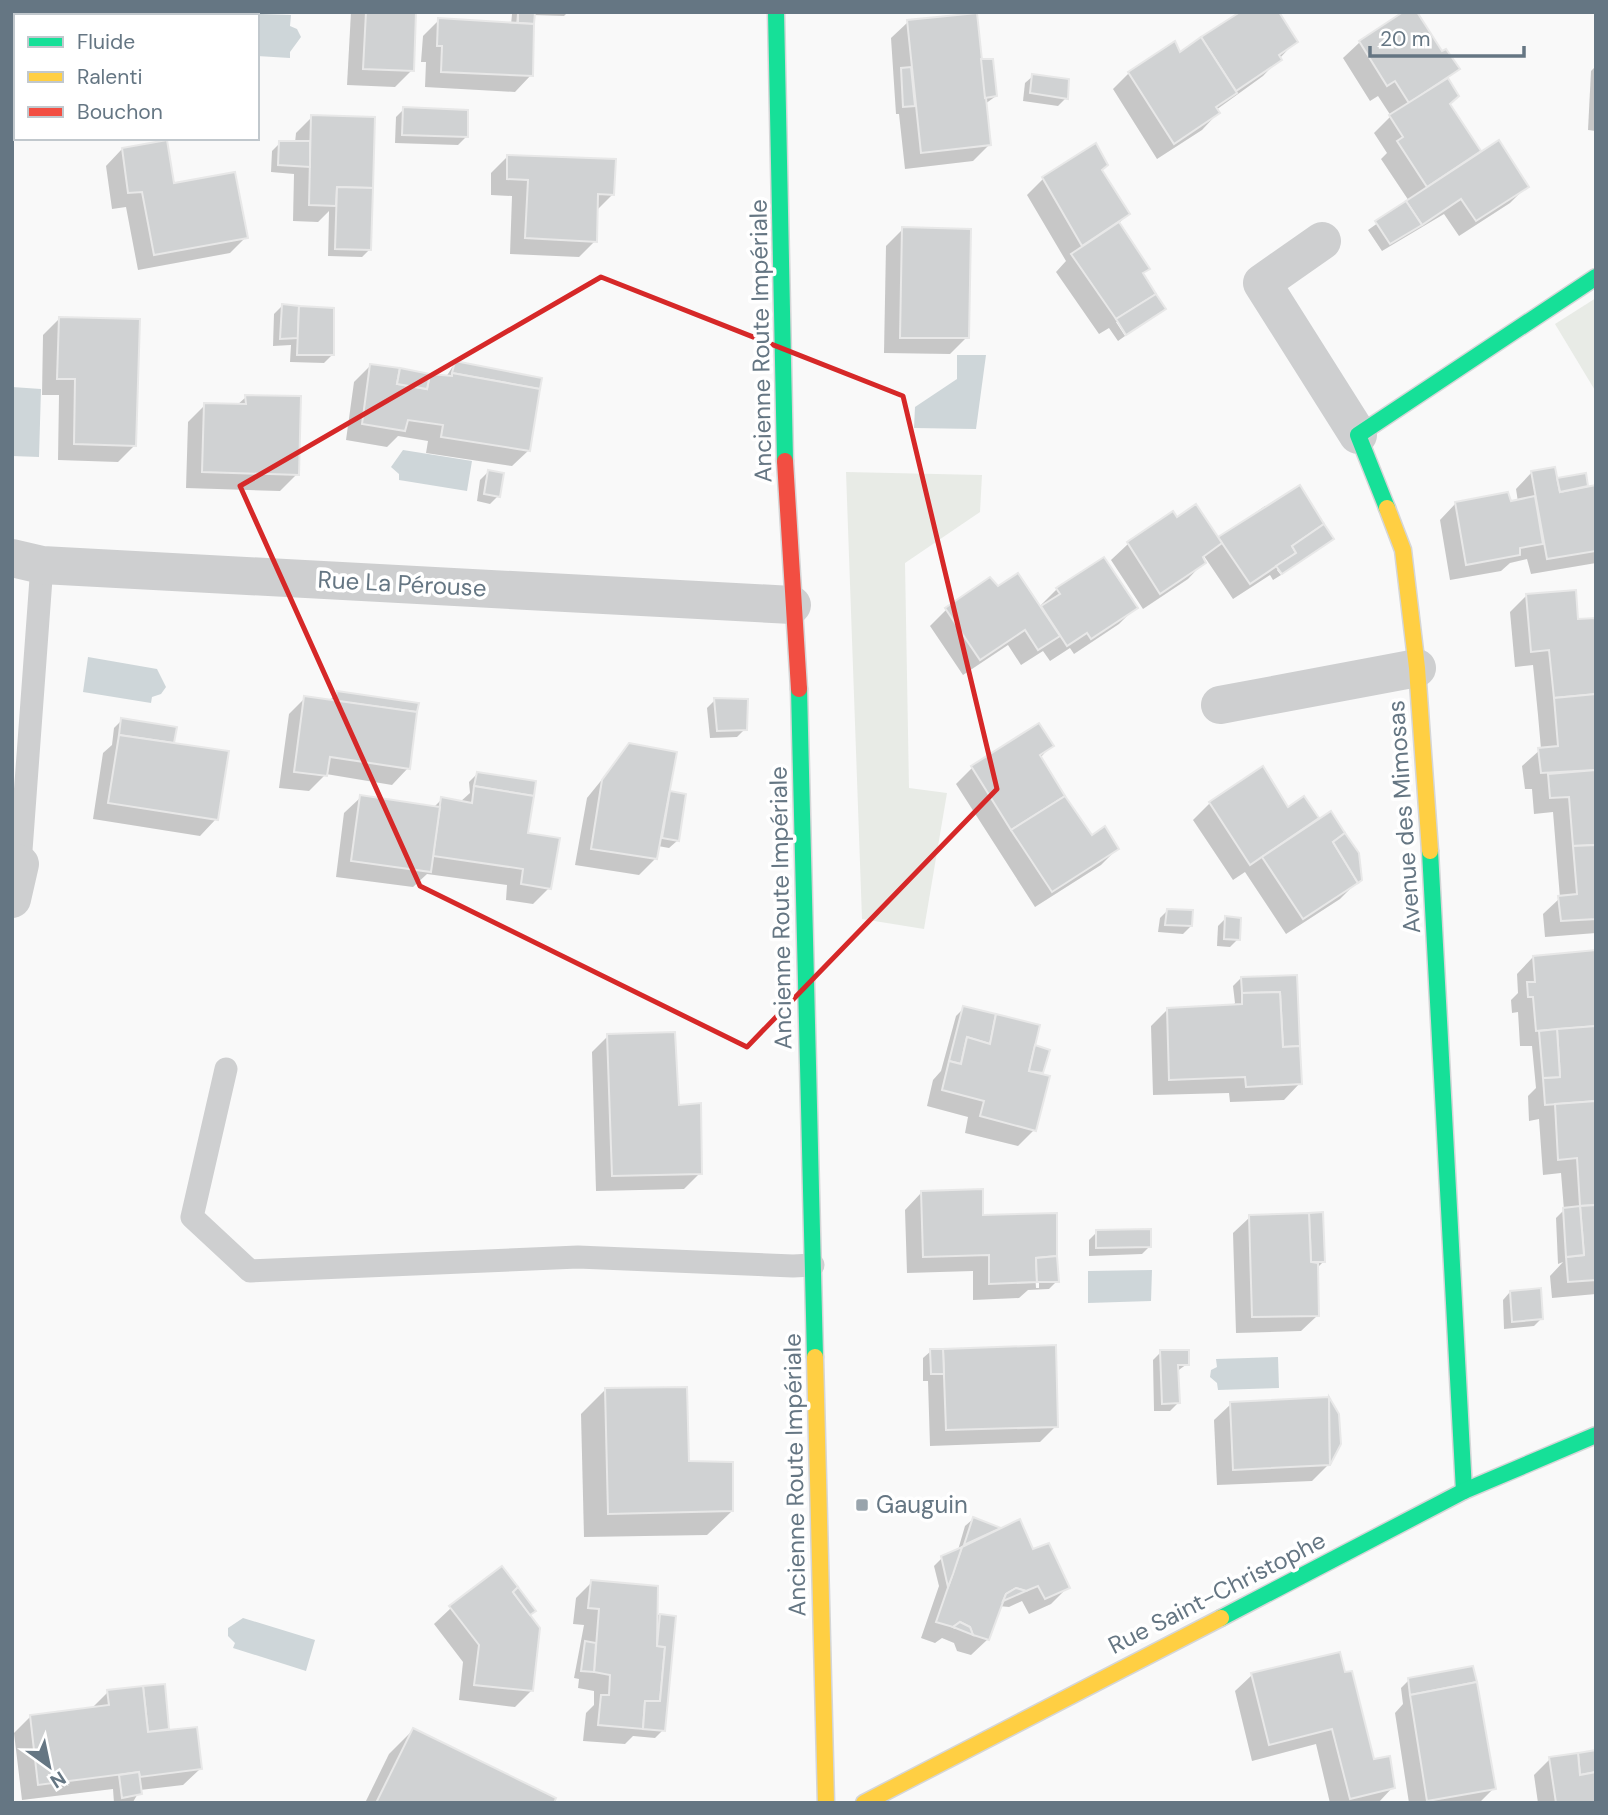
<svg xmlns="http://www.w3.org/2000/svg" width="1608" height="1815" font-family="'DM Sans',sans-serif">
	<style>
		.green { fill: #e8ebe6 }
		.water { fill: #ced6d9 }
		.shadow { fill: #0003; fill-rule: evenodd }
		.building { fill: #d0d2d3; stroke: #e8e8e8; stroke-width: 2 }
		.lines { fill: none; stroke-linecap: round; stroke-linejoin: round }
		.fast-casing { stroke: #d5d6d7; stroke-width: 19 }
		.slow-casing { stroke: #d5d6d7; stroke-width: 19 }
		.jam-casing { stroke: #d5d6d7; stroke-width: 19 }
		.lane { stroke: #cecfd0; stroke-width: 23 }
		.street { stroke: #cecfd0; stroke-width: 38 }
		.fast { stroke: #16e098; stroke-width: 16 }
		.slow { stroke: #ffcf43; stroke-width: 16 }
		.jam { stroke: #f24e42; stroke-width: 16 }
		.marked { fill: none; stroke: #d62828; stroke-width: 5; stroke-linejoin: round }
		.poi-dot { fill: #99a4ac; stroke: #fff; stroke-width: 2.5 }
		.labels { text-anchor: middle; stroke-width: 7; stroke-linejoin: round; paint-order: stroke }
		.street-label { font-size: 24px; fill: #657683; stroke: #fff }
		.poi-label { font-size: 24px; fill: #657683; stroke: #fff; text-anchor: start }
	</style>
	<rect width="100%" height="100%" fill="#f9f9f9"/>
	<g class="green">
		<path d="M1596 298V392L1555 324Z"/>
		<path d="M846 472 982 475 980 512 905 563 909 788 947 793 924 929 862 919Z"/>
	</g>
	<g class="water">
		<path d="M208 12 291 15 290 26 297 29 301 37 290 52V58L257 56V16H208Z"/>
		<path d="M957 355H986L976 429 914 428 915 407 957 379Z"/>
		<path d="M12 387 41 389 39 457 12 456Z"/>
		<path d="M403 450 472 461 467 491 399 480V474L391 467Z"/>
		<path d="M88 657 157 669 166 687 161 694 152 697 151 703 83 692Z"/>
		<path d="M1152 1270 1151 1301 1088 1303V1271Z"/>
		<path d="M1278 1357 1279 1388 1218 1390 1217 1383 1210 1377 1211 1370 1217 1367 1216 1359Z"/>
		<path d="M243 1618 315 1640 306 1671 233 1648 235 1643 228 1636V1628Z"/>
	</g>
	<g class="shadow">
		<path d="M49 12H164L162 16H49Z"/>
		<path d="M351 12H414L412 70 395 87 347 85Z"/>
		<path d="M503 12H568L564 16 533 15 531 75 515 92 425 87 426 62H421L423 36 439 20 511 25 512 14ZM517 14H520L516 32Z"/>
		<path d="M1243 12 1296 41 1263 76 1216 110 1218 113 1202 130 1157 159 1113 89 1129 73 1180 54Z"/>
		<path d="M908 22 980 61 996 96 985 104 989 145 973 161 905 169 899 114H896L891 38Z"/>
		<path d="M1360 42 1441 53 1457 69 1447 79 1448 105 1481 154 1527 186 1510 203 1459 236 1444 214 1382 251 1368 230 1409 201 1381 159 1387 153 1374 133 1391 116 1378 96 1370 101 1343 58Z"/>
		<path d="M1596 66V131L1588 130 1591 71Z"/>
		<path d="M1033 76 1066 98 1058 106 1023 101 1025 83Z"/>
		<path d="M404 109 466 137 458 145 395 143 396 117Z"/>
		<path d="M312 117 370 249 362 257 328 256 329 211 318 222 293 221 294 174 271 172 272 151 280 143H295L296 133Z"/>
		<path d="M122 149 173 185 246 237 230 253 138 270 126 207 112 209 106 166Z"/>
		<path d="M508 156 613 194 596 211 595 241 579 257 510 254 512 196 491 195V173Z"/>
		<path d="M1100 170 1128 214 1118 224 1147 269 1142 274 1163 308 1128 334 1120 322H1116L1125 336 1118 341 1109 328 1099 334 1056 272 1066 261 1027 195 1043 179Z"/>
		<path d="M903 229 967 337 950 354 884 353 886 246Z"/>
		<path d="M282 306 332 355 324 363 290 362 291 345 273 346 274 314Z"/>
		<path d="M60 318 135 445 118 462 58 460 59 395H42L43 335Z"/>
		<path d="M455 363 529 450 512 466 426 453 428 441 398 436 387 447 346 440 354 382 370 366 446 377Z"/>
		<path d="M246 397 297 474 280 491 186 488 188 422 205 405H237Z"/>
		<path d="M488 472 498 496 490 504 477 501 480 480Z"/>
		<path d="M1532 472 1556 482 1586 486 1582 490 1596 488V563L1531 574 1527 559 1510 563 1501 571 1450 580 1440 520 1456 503 1518 502 1516 489Z"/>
		<path d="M1265 506 1332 538 1283 573 1280 567 1277 570 1281 575 1273 580 1270 575 1233 599 1202 553 1204 562 1188 579 1143 609 1111 560 1128 544 1172 514 1176 519 1218 539Z"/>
		<path d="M997 589 1039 607 1057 589 1135 608 1119 624 1074 654 1070 648 1050 661 1043 651 1021 665 1008 645 963 675 930 626 946 610Z"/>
		<path d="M1526 596 1576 621 1596 620V933L1545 937 1543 914 1560 898 1553 812 1534 814 1532 789H1525L1522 766 1541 749 1538 715 1533 665 1515 667 1510 612Z"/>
		<path d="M337 693 408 768 392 785 326 774 309 791 279 788 289 714 305 698 329 701Z"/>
		<path d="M715 700 745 729 737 737 710 738 707 708Z"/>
		<path d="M122 720 173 742 170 744 216 819 200 836 93 819 103 753 112 745 114 728Z"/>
		<path d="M1039 726 1052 745 1040 758 1092 837 1117 849 1101 865 1035 907 956 784 972 768Z"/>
		<path d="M630 745 668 793 684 795 677 841 669 848 658 846 656 858 639 875 575 865 587 798Z"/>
		<path d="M1262 768 1287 809 1304 798 1360 879 1340 899 1286 934 1245 872 1233 880 1193 820 1210 803Z"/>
		<path d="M477 774 526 835 549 888 533 904 506 900 507 885 427 874 413 887 336 877 344 813 361 797 433 808 442 799 460 802 470 793 469 782Z"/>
		<path d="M1168 910 1191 926 1183 934 1158 932 1160 918Z"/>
		<path d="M1226 918 1238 939 1230 947 1217 946 1218 926Z"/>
		<path d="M1596 952V1294L1552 1298 1550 1276 1563 1262 1558 1264 1556 1218 1564 1210 1561 1173 1543 1175 1539 1119 1529 1121 1528 1096 1536 1088 1532 1046H1520L1518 1012 1512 1013 1511 1000 1518 993 1517 974 1533 957Z"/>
		<path d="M1241 978 1300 1083 1284 1100 1230 1102 1229 1093 1153 1095 1151 1026 1167 1010 1231 1007 1235 1003 1233 986Z"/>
		<path d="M964 1008 1031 1051 1041 1072 1034 1130 1018 1146 965 1133 968 1117 927 1106 933 1080 941 1071 956 1016Z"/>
		<path d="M608 1036 677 1106 700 1173 684 1189 596 1191 592 1052Z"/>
		<path d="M921 1193 982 1217 1057 1281 1049 1289 1028 1290 1019 1298 973 1300V1271L907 1273 905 1210ZM1035 1272H1039V1288H1036Z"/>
		<path d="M1250 1217 1323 1262 1317 1268 1318 1315 1301 1331 1236 1333 1233 1233Z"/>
		<path d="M1097 1232 1150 1246 1142 1254 1089 1256V1240Z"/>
		<path d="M1510 1292 1542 1318 1534 1326 1504 1329 1503 1300Z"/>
		<path d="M931 1351 1056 1426 1040 1442 930 1446 928 1381H923V1358Z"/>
		<path d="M1161 1352 1187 1364 1176 1372 1178 1403 1170 1411H1154L1153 1360Z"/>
		<path d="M605 1390 687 1463 732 1511 707 1535 584 1537 581 1414Z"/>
		<path d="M1231 1404 1329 1464 1312 1481 1217 1485 1214 1420Z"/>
		<path d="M973 1519 1001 1530 1032 1552 1068 1587 1051 1604 1029 1614 1022 1601 1009 1607 999 1606 988 1639 971 1655 957 1651 954 1643 942 1638 935 1643 921 1638 939 1586 934 1566 942 1558 958 1550 965 1526ZM962 1618V1623L954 1629 953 1627Z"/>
		<path d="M592 1582 653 1614 674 1617 663 1730 655 1738 633 1736 625 1744 583 1741 586 1713 594 1705V1691L578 1688 579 1679 574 1678 584 1625 573 1624 576 1598Z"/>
		<path d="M451 1608 529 1616 532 1690 515 1707 459 1700 463 1662 434 1624Z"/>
		<path d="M1339 1654 1373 1761 1393 1787 1378 1803H1330L1316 1744 1252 1761 1235 1691 1252 1675Z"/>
		<path d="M1409 1680 1494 1788 1479 1803H1409L1395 1713 1403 1704 1401 1688Z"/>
		<path d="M108 1692 167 1729 164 1732 200 1769 183 1785 140 1790 133 1802 114 1803 113 1789 22 1800 14 1733 30 1717 92 1708Z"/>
		<path d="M413 1730 552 1803H365L389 1754Z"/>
		<path d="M1550 1759 1596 1803H1538L1534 1775Z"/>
	</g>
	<g class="building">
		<path d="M121 12H166L165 15Z"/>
		<path d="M366 12H416L414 71 363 69Z"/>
		<path d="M518 12H535L534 24 518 23Z"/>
		<path d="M1240 12H1279L1298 42 1279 55 1282 60 1236 91 1201 37Z"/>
		<path d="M1403 12H1417L1442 51 1446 49 1460 69 1409 103 1395 81 1387 86 1359 41Z"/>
		<path d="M977 13 991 145 921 153 907 20Z"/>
		<path d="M438 18 534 24 533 76 441 72 442 46H437Z"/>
		<path d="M1201 37 1237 93 1216 107 1220 113 1174 144 1128 72 1175 41 1180 52Z"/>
		<path d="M981 59H993L997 96 985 98Z"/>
		<path d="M911 67 915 106 903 107 901 68Z"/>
		<path d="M1032 74 1069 79 1068 99 1030 93Z"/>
		<path d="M1448 78 1459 96 1450 104 1481 151 1427 187 1397 141 1403 137 1389 115Z"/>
		<path d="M403 107 468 110V137L402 135Z"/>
		<path d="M311 115 375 117 373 188 337 187 336 206 309 205Z"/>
		<path d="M167 140 174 183 235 172 248 238 154 255 142 192 128 193 122 148Z"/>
		<path d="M1499 140 1529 187 1476 221 1461 199 1422 225 1406 201Z"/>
		<path d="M279 141H310V167L278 165Z"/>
		<path d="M1096 143 1108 165 1102 170 1130 214 1082 246 1042 177Z"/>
		<path d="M507 155 616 159 614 195 598 194 597 242 525 238 528 180 507 179Z"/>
		<path d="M337 187 373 188 371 250 335 249Z"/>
		<path d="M1406 201 1422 225 1390 244 1375 221Z"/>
		<path d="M1119 222 1150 269 1143 273 1156 294 1116 319 1071 254Z"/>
		<path d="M902 227 971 229 969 338H900Z"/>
		<path d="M1156 294 1166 309 1126 335 1116 319Z"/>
		<path d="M282 304 299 306 298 338 280 339Z"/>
		<path d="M299 306 334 308V355H297Z"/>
		<path d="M59 317 140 319 136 446 74 444 75 379H57Z"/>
		<path d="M455 361 542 378 540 389 452 373Z"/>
		<path d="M370 364 400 368 397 384 427 389 430 374 452 376V373L540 389 530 451 441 437 443 425 408 420 405 431 362 424Z"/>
		<path d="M400 368 430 374 427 389 397 384Z"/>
		<path d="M245 395 301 396 299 475 202 472 204 403 246 404Z"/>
		<path d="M1555 467 1560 492 1596 485V551L1547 559 1531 471Z"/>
		<path d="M488 470 504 473 500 497 484 494Z"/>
		<path d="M1586 473 1588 486 1560 492 1557 478Z"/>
		<path d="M1300 485 1324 524 1292 546 1296 553 1250 584 1218 537Z"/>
		<path d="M1508 492 1511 501 1535 496 1543 544 1520 548V555L1466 565 1455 502Z"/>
		<path d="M1196 504 1222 543 1203 557 1206 563 1160 594 1127 542 1173 511 1177 517Z"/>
		<path d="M1324 524 1334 539 1282 574 1276 566 1296 553 1292 546Z"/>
		<path d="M1104 557 1138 608 1091 639 1087 633 1067 646 1041 606 1060 594 1056 588Z"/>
		<path d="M1018 573 1060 636 1038 650 1025 630 980 660 945 608 990 577 998 586Z"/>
		<path d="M1576 590 1578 619 1596 618V694L1554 698 1549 650 1531 652 1526 594Z"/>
		<path d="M337 691 419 703 417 712 335 701Z"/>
		<path d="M1596 694V770L1541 773 1538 748 1558 746 1554 698Z"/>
		<path d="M304 696 417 712 410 769 330 757 327 776 294 772Z"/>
		<path d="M714 698 748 699 747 730 717 731Z"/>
		<path d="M121 718 177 727 174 743 119 735Z"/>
		<path d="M1039 723 1054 746 1040 755 1065 796 1011 830 971 766Z"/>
		<path d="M119 735 229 751 218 820 108 803Z"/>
		<path d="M629 743 677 752 657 859 591 849 602 780Z"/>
		<path d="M1263 766 1288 807 1304 796 1319 818 1250 865 1209 802Z"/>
		<path d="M1596 770V845L1573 846 1569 797 1550 798 1548 774Z"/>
		<path d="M477 772 536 781 534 796 474 786Z"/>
		<path d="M474 786 534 796 528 833 560 838 551 889 521 884 523 869 433 856 441 797 472 803Z"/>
		<path d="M670 791 686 794 679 841 662 838Z"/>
		<path d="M360 795 440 807 431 872 351 861Z"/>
		<path d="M1065 796 1092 835 1105 826 1119 849 1052 892 1011 830Z"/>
		<path d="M1331 811 1345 833 1333 842 1358 883 1303 919 1262 857Z"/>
		<path d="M1345 833 1359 853 1362 880 1358 883 1333 842Z"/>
		<path d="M1596 845V919L1561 921 1558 896 1577 894 1573 846Z"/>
		<path d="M1167 909 1193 910 1192 926 1165 925Z"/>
		<path d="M1225 916 1241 918 1240 940 1224 939Z"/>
		<path d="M1596 950V1026L1536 1031 1533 997H1528L1527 982H1535L1533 956Z"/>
		<path d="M1297 975 1300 1046 1283 1047 1280 992 1242 993 1241 977Z"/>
		<path d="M1280 992 1283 1047 1300 1046 1302 1084 1246 1087 1245 1077 1169 1080 1167 1008 1242 1004V993Z"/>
		<path d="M963 1006 996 1014 990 1044 967 1037 961 1064 949 1061Z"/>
		<path d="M996 1014 1040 1025 1029 1071 1050 1076 1036 1131 980 1116 984 1101 942 1090 949 1061 961 1064 967 1037 990 1044Z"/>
		<path d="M1596 1026V1101L1545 1105 1543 1078 1560 1077 1557 1029Z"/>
		<path d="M1557 1029 1560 1077 1543 1078 1539 1031Z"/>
		<path d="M675 1032 679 1105 701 1103 702 1174 612 1176 607 1034Z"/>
		<path d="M1035 1045 1050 1050 1043 1073 1029 1071Z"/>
		<path d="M1596 1101V1205L1580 1206 1577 1158 1558 1160 1555 1104Z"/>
		<path d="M983 1189V1215L1057 1213V1256L1036 1258 1037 1282 989 1284V1255L923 1257 921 1191Z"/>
		<path d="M1596 1205V1280L1568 1282 1566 1257 1584 1255 1580 1206Z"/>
		<path d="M1580 1206 1584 1255 1566 1257 1563 1208Z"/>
		<path d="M1323 1212 1325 1262H1311L1309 1213Z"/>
		<path d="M1309 1213 1311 1262 1318 1263 1319 1316 1252 1317 1249 1215Z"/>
		<path d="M1151 1229V1247L1096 1248V1230Z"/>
		<path d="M1057 1256 1059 1282H1037L1036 1258Z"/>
		<path d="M1541 1288 1543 1319 1512 1322 1510 1291Z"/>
		<path d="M1056 1345 1058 1427 946 1430 943 1349Z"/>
		<path d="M930 1349H943L944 1374H931Z"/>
		<path d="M1160 1350H1189V1365H1178L1180 1403 1162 1404Z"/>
		<path d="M687 1387 689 1461 733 1462V1511L608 1514 605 1388Z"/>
		<path d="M1329 1397 1330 1465 1233 1470 1230 1402Z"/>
		<path d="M1329 1397 1339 1414 1341 1444 1330 1465Z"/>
		<path d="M973 1517 1001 1528 964 1545Z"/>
		<path d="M1020 1519 1033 1549 1049 1543 1070 1588 1045 1599 1038 1586 1026 1591 1016 1588 1006 1594 989 1640 973 1635 970 1627 960 1622 953 1627 936 1622 962 1547Z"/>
		<path d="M962 1547 953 1574 948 1587 941 1556Z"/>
		<path d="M502 1566 518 1587 513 1592 540 1628 533 1691 474 1685 479 1645 449 1606Z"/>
		<path d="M591 1580 658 1586 657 1646 665 1647 660 1701H645L643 1729 598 1725 601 1695H609L610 1675 594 1672 599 1609 588 1608Z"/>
		<path d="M518 1587 536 1611 530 1615 513 1592Z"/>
		<path d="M1016 1588 1026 1591 1003 1601 1006 1594Z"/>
		<path d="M660 1614 676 1616 665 1731 643 1729 645 1701H660L665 1647 657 1646Z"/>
		<path d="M960 1622 970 1627 973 1635 953 1627Z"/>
		<path d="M585 1641 596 1643 594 1672 581 1671Z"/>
		<path d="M1340 1652 1345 1672 1352 1671 1374 1759 1390 1756 1395 1788 1350 1799 1332 1729 1269 1745 1251 1673Z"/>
		<path d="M1473 1666 1477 1682 1410 1695 1408 1678Z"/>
		<path d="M1477 1682 1496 1789 1427 1801 1410 1695Z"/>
		<path d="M165 1684 169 1729 148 1732 143 1686Z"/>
		<path d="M143 1686 148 1732 197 1727 202 1769 140 1777 139 1772 38 1785 30 1715 109 1705 107 1690Z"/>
		<path d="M413 1728 556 1798 554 1803H376Z"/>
		<path d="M1596 1750V1772L1580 1775 1578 1753Z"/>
		<path d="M1578 1753 1580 1775 1596 1772V1803H1556L1549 1757Z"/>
		<path d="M139 1772 142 1794 122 1798 119 1775Z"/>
	</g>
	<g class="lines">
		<g class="fast-casing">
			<g id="fast">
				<path d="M776 12 785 461"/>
				<path d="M1387 508 1358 435 1596 277"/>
				<path d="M799 689 815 1357"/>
				<path d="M1430 851 1464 1491"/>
				<path d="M1221 1618 1464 1491 1596 1435"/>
			</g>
		</g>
		<g class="slow-casing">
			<g id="slow">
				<path d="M1387 508 1403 550 1417 668 1430 851"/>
				<path d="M815 1357 826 1803"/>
				<path d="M864 1803 1221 1618"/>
			</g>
		</g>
		<g class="jam-casing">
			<path id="jam" d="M785 461 799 689"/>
		</g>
		<g class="lane">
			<path d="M20 864 42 565"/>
			<path d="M226 1069 192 1217 250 1271 578 1257 793 1266 813 1265"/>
		</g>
		<g class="street">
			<path d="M1322 241 1262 283 1358 435"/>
			<path d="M12 558 42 565 792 605"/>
			<path d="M1220 705 1417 668"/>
			<path d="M12 862 20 864 12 899"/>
		</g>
		<use href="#fast" class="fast"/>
		<use href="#slow" class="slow"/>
		<use href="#jam" class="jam"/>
	</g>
	<path class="marked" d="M601 277 903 396 997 789 747 1047 420 886 240 486Z"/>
	<rect class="poi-dot" x="855" y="1498" width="14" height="14" rx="3.5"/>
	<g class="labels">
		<g class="street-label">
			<text transform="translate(761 341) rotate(-91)" y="8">Ancienne Route Impériale</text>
			<text transform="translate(402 584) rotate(3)" y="8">Rue La Pérouse</text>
			<text transform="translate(1404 817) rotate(-94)" y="8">Avenue des Mimosas</text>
			<text transform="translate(781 908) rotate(-91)" y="8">Ancienne Route Impériale</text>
			<text transform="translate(795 1475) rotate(-91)" y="8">Ancienne Route Impériale</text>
			<text transform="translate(1217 1593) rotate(-27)" y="8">Rue Saint-Christophe</text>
		</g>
		<g class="poi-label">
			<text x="876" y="1513">Gauguin</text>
		</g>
	</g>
	<rect width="1608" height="1815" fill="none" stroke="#657683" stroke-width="28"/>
	<rect x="14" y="14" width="245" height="126" fill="#ffffff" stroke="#c1c8cd" stroke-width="2"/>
	<rect x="28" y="37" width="35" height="10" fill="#16e098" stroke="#c1c8cd" stroke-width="2"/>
	<text x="77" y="49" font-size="21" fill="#657683">Fluide</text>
	<rect x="28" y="72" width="35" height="10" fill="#ffcf43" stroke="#c1c8cd" stroke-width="2"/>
	<text x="77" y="84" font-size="21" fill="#657683">Ralenti</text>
	<rect x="28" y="107" width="35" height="10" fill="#f24e42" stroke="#c1c8cd" stroke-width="2"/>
	<text x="77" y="119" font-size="21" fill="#657683">Bouchon</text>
	<g transform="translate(49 1766) rotate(147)" stroke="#ffffff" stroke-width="5" paint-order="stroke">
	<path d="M0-5L12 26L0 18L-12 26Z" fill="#657683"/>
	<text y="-10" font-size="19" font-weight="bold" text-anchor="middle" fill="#657683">N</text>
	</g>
	<path d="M1370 46v10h154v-10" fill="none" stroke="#657683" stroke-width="3.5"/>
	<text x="1380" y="46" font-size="21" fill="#657683" stroke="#ffffff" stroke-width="5" paint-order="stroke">20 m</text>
</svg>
